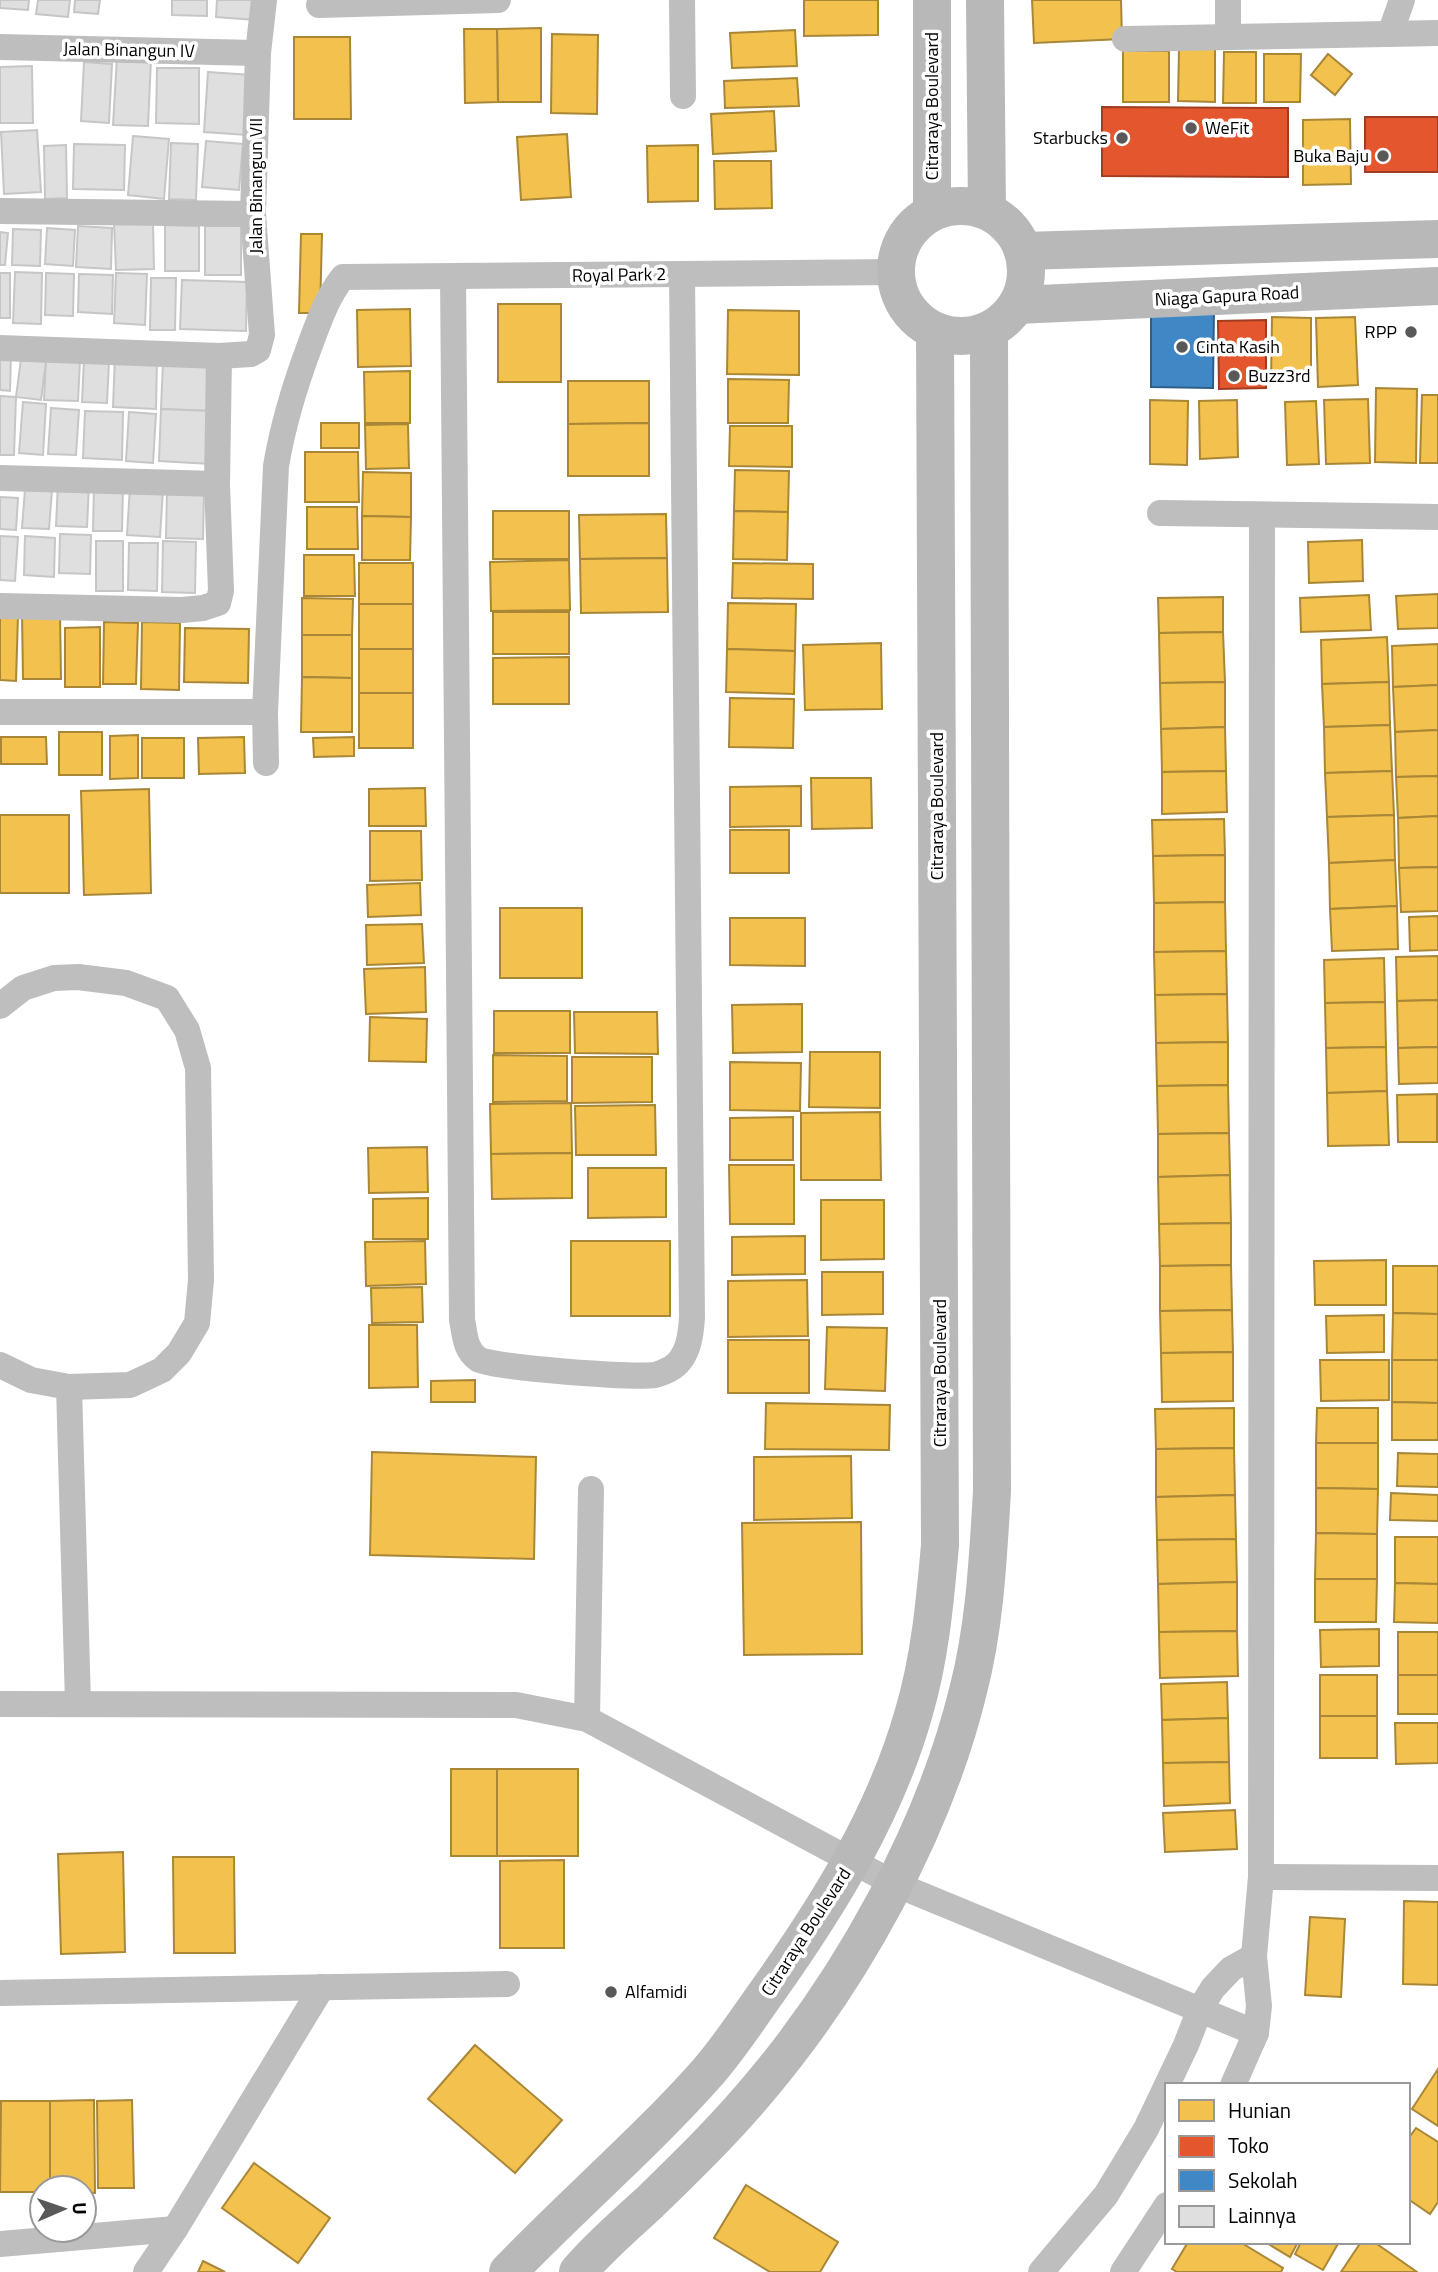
<svg xmlns="http://www.w3.org/2000/svg" width="1438" height="2272" font-family="'Titillium Web',sans-serif">
	<style>
		.homes { fill: #f2c14e; stroke: #a98737; stroke-width: 2 }
		.shops { fill: #e4572e; stroke: #a03d20; stroke-width: 2 }
		.schools { fill: #3f88c5; stroke: #2c5f8a; stroke-width: 2 }
		.building { fill: #dfdfdf; stroke: #c6c6c6; stroke-width: 2 }
		.lines { fill: none; stroke-linecap: round; stroke-linejoin: round }
		.street { stroke: #bebebe; stroke-width: 26 }
		.secondary { stroke: #b8b8b8; stroke-width: 38 }
		.poi-dot { fill: #595959; stroke: #fff; stroke-width: 2.5 }
		.labels { text-anchor: middle; stroke-width: 7; stroke-linejoin: round; paint-order: stroke }
		.street-label { font-size: 18px; fill: #000; stroke: #fff }
		.poi-label { font-size: 18px; fill: #000; stroke: #fff; text-anchor: start }
	</style>
	<rect width="100%" height="100%" fill="#fff"/>
	<g class="homes">
		<path d="M804 0H878V35L804 36Z"/>
		<path d="M1032 0H1121L1122 39 1034 43Z"/>
		<path d="M541 28V102H498L497 29Z"/>
		<path d="M464 29H497L498 102 465 103Z"/>
		<path d="M795 30 797 66 732 68 730 33Z"/>
		<path d="M552 34 598 35 597 114 551 113Z"/>
		<path d="M294 37H350L351 119H294Z"/>
		<path d="M1179 49H1215V102L1178 101Z"/>
		<rect x="1123" y="51" width="46" height="51"/>
		<path d="M1224 52H1256V103H1223Z"/>
		<path d="M1264 54H1301L1300 102H1264Z"/>
		<path d="M1328 54 1352 74 1335 95 1311 75Z"/>
		<path d="M797 78 799 106 725 108 724 81Z"/>
		<path d="M774 111 776 151 713 154 711 114Z"/>
		<path d="M1350 119 1351 184 1303 185V120Z"/>
		<path d="M567 134 571 197 521 200 517 137Z"/>
		<path d="M698 145V201L648 202 647 146Z"/>
		<path d="M714 161H771L772 208 715 209Z"/>
		<path d="M301 234H322L320 313H299Z"/>
		<rect x="498" y="304" width="63" height="78"/>
		<path d="M410 309 411 366 358 367 357 310Z"/>
		<path d="M728 310 799 311V375L727 374Z"/>
		<path d="M1272 317 1311 318V382H1271Z"/>
		<path d="M1355 317 1358 385 1318 387 1316 318Z"/>
		<path d="M410 371V423H365L364 372Z"/>
		<path d="M728 379 789 380 788 423H728Z"/>
		<path d="M568 381H649V423L568 424Z"/>
		<path d="M1376 388 1417 389 1416 463 1375 462Z"/>
		<path d="M1422 395H1438V463H1420Z"/>
		<path d="M1368 399 1370 463 1326 464 1324 400Z"/>
		<path d="M1150 400 1188 401 1187 465 1150 464Z"/>
		<path d="M1237 400 1238 457 1200 459 1199 401Z"/>
		<path d="M1316 401 1319 464 1287 465 1285 402Z"/>
		<rect x="321" y="423" width="38" height="25"/>
		<path d="M649 423V476H568V424Z"/>
		<path d="M408 424 409 468 366 469 365 425Z"/>
		<path d="M730 426H792V467L729 466Z"/>
		<path d="M305 452H358L359 502H305Z"/>
		<path d="M735 470 789 471 788 512 734 511Z"/>
		<path d="M363 472 411 473V517L362 516Z"/>
		<path d="M307 507H357L358 549H307Z"/>
		<rect x="493" y="511" width="76" height="48"/>
		<path d="M734 511 788 512 787 560 733 559Z"/>
		<path d="M666 514 667 558 580 559 579 515Z"/>
		<path d="M362 516 411 517 410 560H362Z"/>
		<path d="M1362 540 1363 581 1309 583 1308 542Z"/>
		<path d="M304 555H354L355 596H304Z"/>
		<path d="M667 558 668 612 581 613 580 559Z"/>
		<path d="M569 560 570 610 491 611 490 562Z"/>
		<rect x="359" y="563" width="54" height="41"/>
		<path d="M733 563 813 564V599L732 598Z"/>
		<path d="M1438 594V628L1398 629 1396 596Z"/>
		<path d="M1369 595 1371 630 1301 632 1300 598Z"/>
		<path d="M1223 597V632L1159 633 1158 598Z"/>
		<path d="M302 598 353 599 352 635H302Z"/>
		<path d="M728 603 796 604 795 651 727 649Z"/>
		<rect x="359" y="604" width="54" height="45"/>
		<rect x="493" y="612" width="76" height="42"/>
		<path d="M60 613 61 679H23L22 614Z"/>
		<path d="M0 614 18 615 16 681 0 680Z"/>
		<path d="M104 622 138 623 136 684H103Z"/>
		<path d="M142 622 180 623 179 690 141 689Z"/>
		<path d="M100 627V687H65V628Z"/>
		<path d="M185 628 249 629 248 683 184 682Z"/>
		<path d="M1223 632 1225 682 1160 683 1159 633Z"/>
		<path d="M302 635H352V678L302 677Z"/>
		<path d="M1387 637 1389 682 1322 684 1321 640Z"/>
		<path d="M881 643 882 709 805 710 803 645Z"/>
		<path d="M1438 644V685L1393 687 1392 646Z"/>
		<rect x="359" y="649" width="54" height="44"/>
		<path d="M727 649 795 651 794 694 726 692Z"/>
		<path d="M569 657V704H493V658Z"/>
		<path d="M302 677 352 678V732H301Z"/>
		<path d="M1225 682V727L1161 729 1160 683Z"/>
		<path d="M1389 682 1390 725 1324 727 1322 684Z"/>
		<path d="M1438 685V730L1395 732 1393 687Z"/>
		<rect x="359" y="693" width="54" height="55"/>
		<path d="M730 698 794 699 793 748 729 747Z"/>
		<path d="M1390 725 1392 771 1325 773 1324 727Z"/>
		<path d="M1225 727 1226 771 1162 772 1161 729Z"/>
		<path d="M1438 730V776L1396 777 1395 732Z"/>
		<rect x="59" y="732" width="43" height="43"/>
		<path d="M138 735V778L110 779V736Z"/>
		<path d="M1 737H46L47 764H1Z"/>
		<path d="M244 737 245 773 199 774 198 738Z"/>
		<path d="M354 737V756L314 757 313 738Z"/>
		<rect x="142" y="738" width="42" height="40"/>
		<path d="M1226 771 1227 812 1162 814V772Z"/>
		<path d="M1392 771 1394 815 1327 817 1325 773Z"/>
		<path d="M1438 776V816L1398 818 1396 777Z"/>
		<path d="M811 778H871L872 828 812 829Z"/>
		<path d="M801 786V826L730 827V787Z"/>
		<path d="M425 788 426 826H369V789Z"/>
		<path d="M149 789 151 893 84 895 81 791Z"/>
		<rect x="0" y="815" width="69" height="78"/>
		<path d="M1394 815 1395 860 1329 863 1327 817Z"/>
		<path d="M1438 816V867L1399 868 1398 818Z"/>
		<path d="M1224 819 1225 855 1153 856 1152 820Z"/>
		<rect x="730" y="830" width="59" height="43"/>
		<path d="M370 831H421L422 880 370 881Z"/>
		<path d="M1225 855V902L1154 903 1153 856Z"/>
		<path d="M1395 860 1397 906 1330 909 1329 863Z"/>
		<path d="M1438 867V911L1401 912 1399 868Z"/>
		<path d="M420 883 421 915 368 917 367 885Z"/>
		<path d="M1225 902 1226 951 1154 952V903Z"/>
		<path d="M1397 906 1398 949 1332 951 1330 909Z"/>
		<rect x="500" y="908" width="82" height="70"/>
		<path d="M1438 916V950L1410 951 1409 917Z"/>
		<path d="M730 918H805V966L730 965Z"/>
		<path d="M422 924 424 963 367 965 366 925Z"/>
		<path d="M1226 951 1227 994 1155 995 1154 952Z"/>
		<path d="M1438 956V1000L1397 1001 1396 957Z"/>
		<path d="M1384 958 1385 1002 1325 1003 1324 960Z"/>
		<path d="M425 967 426 1012 366 1014 364 969Z"/>
		<path d="M1227 994 1228 1042 1156 1043 1155 995Z"/>
		<path d="M1438 1000V1047L1398 1048 1397 1001Z"/>
		<path d="M1385 1002 1386 1047 1326 1048 1325 1003Z"/>
		<path d="M802 1004V1052L733 1053 732 1005Z"/>
		<rect x="494" y="1011" width="76" height="42"/>
		<path d="M574 1012H657L658 1054 575 1053Z"/>
		<path d="M370 1017 427 1019 426 1062 369 1061Z"/>
		<path d="M1228 1042V1085L1157 1086 1156 1043Z"/>
		<path d="M1386 1047 1387 1091 1327 1093 1326 1048Z"/>
		<path d="M1438 1047V1083L1399 1084 1398 1048Z"/>
		<path d="M810 1052H880V1108L809 1107Z"/>
		<path d="M493 1055 567 1056V1101L493 1102Z"/>
		<path d="M572 1057H652V1102L572 1103Z"/>
		<path d="M730 1062 801 1063 800 1111 730 1110Z"/>
		<path d="M1228 1085 1229 1133 1158 1134 1157 1086Z"/>
		<path d="M1387 1091 1389 1145 1328 1146 1327 1093Z"/>
		<path d="M1437 1094V1142H1398L1397 1095Z"/>
		<path d="M571 1103 572 1153 491 1154 490 1104Z"/>
		<path d="M655 1105 656 1155H576L575 1106Z"/>
		<path d="M880 1112 881 1180H801V1113Z"/>
		<path d="M793 1117V1160H730V1118Z"/>
		<path d="M1229 1133 1230 1175 1158 1177V1134Z"/>
		<path d="M427 1147 428 1192 369 1193 368 1148Z"/>
		<path d="M572 1153V1198L492 1199 491 1154Z"/>
		<path d="M729 1165H794V1224H730Z"/>
		<path d="M588 1168H666V1217L588 1218Z"/>
		<path d="M1230 1175 1231 1223 1159 1224 1158 1177Z"/>
		<path d="M428 1198V1239H373V1199Z"/>
		<path d="M821 1200H884V1259L821 1260Z"/>
		<path d="M1231 1223V1265L1160 1266 1159 1224Z"/>
		<path d="M805 1236V1274L732 1275V1237Z"/>
		<path d="M425 1241 426 1284 366 1286 365 1242Z"/>
		<rect x="571" y="1241" width="99" height="75"/>
		<path d="M1386 1260V1305H1315L1314 1261Z"/>
		<path d="M1231 1265 1232 1310 1160 1311V1266Z"/>
		<path d="M1393 1266H1438V1314L1393 1313Z"/>
		<path d="M822 1272H883V1314L822 1315Z"/>
		<path d="M807 1280 808 1336 728 1337V1281Z"/>
		<path d="M422 1287 423 1322 372 1323 371 1288Z"/>
		<path d="M1232 1310 1233 1352 1161 1353 1160 1311Z"/>
		<path d="M1393 1313 1438 1314V1360H1392Z"/>
		<path d="M1384 1315V1352L1327 1353 1326 1316Z"/>
		<path d="M369 1325H417L418 1387 369 1388Z"/>
		<path d="M827 1327 887 1328 885 1391 825 1389Z"/>
		<rect x="728" y="1340" width="81" height="53"/>
		<path d="M1233 1352V1401L1162 1402 1161 1353Z"/>
		<path d="M1320 1360H1389V1400L1321 1401Z"/>
		<path d="M1392 1360H1438V1403L1392 1402Z"/>
		<path d="M475 1380V1402H431V1381Z"/>
		<path d="M1392 1402 1438 1403V1440H1392Z"/>
		<path d="M766 1403 890 1405 889 1450 765 1449Z"/>
		<path d="M1234 1408V1448L1156 1449 1155 1409Z"/>
		<path d="M1317 1408H1378V1443H1316Z"/>
		<path d="M1316 1443H1378V1489L1316 1488Z"/>
		<path d="M1234 1448 1235 1495 1156 1497V1449Z"/>
		<path d="M372 1452 536 1457 534 1559 370 1555Z"/>
		<path d="M1398 1453 1438 1454V1487L1397 1486Z"/>
		<path d="M851 1456 852 1518 754 1520V1457Z"/>
		<path d="M1316 1488 1378 1489 1377 1534 1316 1533Z"/>
		<path d="M1391 1493 1438 1495V1521L1390 1520Z"/>
		<path d="M1235 1495 1236 1539 1157 1540 1156 1497Z"/>
		<path d="M861 1522 862 1654 744 1655 742 1523Z"/>
		<path d="M1316 1533 1377 1534V1579H1315Z"/>
		<path d="M1395 1537H1438V1584L1395 1583Z"/>
		<path d="M1236 1539 1237 1582 1158 1584 1157 1540Z"/>
		<path d="M1315 1579H1377L1376 1622H1315Z"/>
		<path d="M1237 1582V1631L1159 1632 1158 1584Z"/>
		<path d="M1395 1583 1438 1584V1623L1394 1622Z"/>
		<path d="M1379 1629V1666L1321 1667 1320 1630Z"/>
		<path d="M1237 1631 1238 1676 1160 1678 1159 1632Z"/>
		<rect x="1398" y="1632" width="40" height="43"/>
		<rect x="1320" y="1675" width="57" height="41"/>
		<rect x="1398" y="1675" width="40" height="39"/>
		<path d="M1227 1682 1228 1718 1162 1720 1161 1684Z"/>
		<rect x="1320" y="1716" width="57" height="42"/>
		<path d="M1228 1718 1229 1762 1163 1763 1162 1720Z"/>
		<path d="M1395 1723H1438V1763L1396 1764Z"/>
		<path d="M1229 1762 1230 1803 1164 1806 1163 1763Z"/>
		<rect x="451" y="1769" width="46" height="87"/>
		<rect x="497" y="1769" width="81" height="87"/>
		<path d="M1235 1810 1237 1849 1165 1852 1163 1813Z"/>
		<path d="M123 1852 125 1952 61 1954 58 1854Z"/>
		<path d="M173 1857H234L235 1953H174Z"/>
		<path d="M564 1860V1948H500V1861Z"/>
		<path d="M1404 1901 1438 1902V1985L1403 1984Z"/>
		<path d="M1310 1917 1345 1919 1341 1997 1305 1995Z"/>
		<path d="M475 2045 562 2120 515 2173 428 2099Z"/>
		<path d="M1438 2069V2126L1412 2109Z"/>
		<path d="M94 2100 95 2193 84 2192V2188H50V2101Z"/>
		<path d="M132 2100 134 2188H98L97 2101Z"/>
		<path d="M1 2101H50V2188H42V2192H0Z"/>
		<path d="M1416 2128 1438 2142V2202L1430 2214 1408 2199V2139Z"/>
		<path d="M254 2163 330 2218 298 2263 222 2208Z"/>
		<path d="M746 2185 838 2242 820 2272H770L714 2238Z"/>
		<path d="M1188 2242H1240L1283 2268 1281 2272H1177L1172 2269Z"/>
		<path d="M1265 2242H1298L1290 2257Z"/>
		<path d="M1301 2242H1339L1323 2270 1295 2254Z"/>
		<path d="M1361 2242H1374L1417 2272H1341Z"/>
		<path d="M203 2261 225 2272H198Z"/>
	</g>
	<g class="shops">
		<path d="M1102 107 1288 108V177L1102 176Z"/>
		<rect x="1365" y="117" width="73" height="55"/>
		<path d="M1266 320V388L1219 389 1218 321Z"/>
	</g>
	<path class="schools" d="M1151 306 1214 307 1213 388 1151 387Z"/>
	<g class="building">
		<path d="M0 0H29L28 10 0 8Z"/>
		<path d="M38 0H70L68 17 36 14Z"/>
		<path d="M75 0H100L98 14 74 12Z"/>
		<path d="M172 0H207V16L172 15Z"/>
		<path d="M217 0H259L257 20 216 17Z"/>
		<path d="M117 57 151 59 148 126 113 125Z"/>
		<path d="M84 62 112 64 109 123 81 121Z"/>
		<path d="M32 66 33 123H0V67Z"/>
		<path d="M157 68H199V124L156 123Z"/>
		<path d="M208 72 251 75 247 135 204 132Z"/>
		<path d="M37 130 41 192 4 194 1 132Z"/>
		<path d="M133 136 169 139 164 199 128 195Z"/>
		<path d="M206 141 243 144 239 190 202 187Z"/>
		<path d="M171 143 198 144 196 200 169 199Z"/>
		<path d="M74 144 125 145 124 190 73 189Z"/>
		<path d="M66 145 67 198 45 199 44 146Z"/>
		<path d="M153 223 154 269 116 270 114 224Z"/>
		<path d="M165 225 199 226V271H165Z"/>
		<path d="M78 226 112 228 111 269 76 267Z"/>
		<rect x="205" y="226" width="36" height="49"/>
		<path d="M47 228 75 230 73 266 45 264Z"/>
		<path d="M13 229 41 230 40 266 12 265Z"/>
		<path d="M0 232 8 233 5 265H0Z"/>
		<path d="M15 272 42 273 41 324 13 323Z"/>
		<rect x="0" y="273" width="10" height="45"/>
		<path d="M46 273 74 274 73 316 45 315Z"/>
		<path d="M116 273 147 274 145 325 114 323Z"/>
		<path d="M79 274 113 275 112 314 78 312Z"/>
		<path d="M151 278H176L175 330H150Z"/>
		<path d="M182 280 247 282 246 331 180 329Z"/>
		<path d="M0 353 11 354 10 391 0 390Z"/>
		<path d="M115 355 157 356 156 409 113 407Z"/>
		<path d="M46 358 80 360 78 401 44 400Z"/>
		<path d="M21 359 46 362 41 400 16 397Z"/>
		<path d="M84 359 109 361 107 403 82 402Z"/>
		<path d="M163 362 214 364 212 411 161 409Z"/>
		<path d="M0 396 16 397 14 455H0Z"/>
		<path d="M23 402 46 404 43 455 19 453Z"/>
		<path d="M51 408 79 410 76 455 48 454Z"/>
		<path d="M161 409 212 411 210 464 159 461Z"/>
		<path d="M85 411 123 412 122 460 83 458Z"/>
		<path d="M129 412 156 414 153 463 126 461Z"/>
		<path d="M58 483 89 484 87 527 56 526Z"/>
		<path d="M94 486 123 487 122 531H93Z"/>
		<path d="M130 487 163 490 160 537 127 535Z"/>
		<path d="M25 489 52 490 49 529 22 528Z"/>
		<path d="M167 489 204 490 203 539 166 538Z"/>
		<path d="M0 497 18 498 16 530 0 529Z"/>
		<path d="M60 534 91 535 90 574 59 573Z"/>
		<path d="M0 536 18 537 15 581 0 580Z"/>
		<path d="M25 536 55 538 54 577 24 575Z"/>
		<rect x="96" y="541" width="27" height="50"/>
		<path d="M163 541 196 542 195 593 162 592Z"/>
		<path d="M129 543H158L157 591 128 590Z"/>
	</g>
	<g class="lines">
		<g class="street">
			<path d="M682 0 683 96"/>
			<path d="M1228 0V37"/>
			<path d="M319 5 498 0"/>
			<path d="M1390 34 1402 0"/>
			<path d="M1125 39 1438 33"/>
			<path d="M0 47 258 53"/>
			<path d="M0 211 253 214"/>
			<path d="M453 276 462 1320C465 1335 465 1350 478 1359 493 1368 633 1378 655 1375 659 1374 666 1371 670 1369 688 1359 691 1336 692 1317L682 274"/>
			<path d="M0 348 219 356 251 354 258 350 262 335 253 214 258 53 264 0"/>
			<path d="M0 478 217 484"/>
			<path d="M1160 513 1438 517"/>
			<path d="M0 606 182 610 203 608 218 603 221 591 217 484 219 356"/>
			<path d="M0 712H265"/>
			<path d="M266 763 265 712 276 466C283 424 295 385 310 345 319 321 327 297 343 277L896 272"/>
			<path d="M0 1006 23 988 54 978 78 977 126 983 167 998 187 1030 198 1068 201 1280 197 1323 179 1353 162 1370 130 1385 69 1387 31 1380 0 1365"/>
			<path d="M69 1387 78 1703"/>
			<path d="M0 1704 516 1705 587 1719 895 1884 1256 2033"/>
			<path d="M587 1719 591 1489"/>
			<path d="M1261 1877 1438 1878"/>
			<path d="M0 1993 507 1984"/>
			<path d="M1233 2085 1256 2033 1259 2006 1254 1956 1261 1877 1262 515"/>
			<path d="M0 2244 175 2229"/>
			<path d="M146 2272 175 2229 322 1987"/>
			<path d="M1041 2272 1106 2195 1146 2129 1186 2045 1200 2009 1213 1988 1231 1969 1254 1956"/>
			<path d="M1123 2272 1167 2205"/>
		</g>
		<g class="secondary">
			<path d="M932 0V212"/>
			<path d="M985 0 987 211"/>
			<circle cx="961" cy="271" r="65"/>
			<path d="M1023 251 1438 239"/>
			<path d="M1017 305 1438 286"/>
			<path d="M508 2272C573 2204 645 2143 707 2073 729 2048 747 2020 767 1992 828 1906 885 1815 914 1712 930 1658 935 1601 940 1545L935 331"/>
			<path d="M578 2272C599 2247 625 2225 650 2202 688 2165 726 2128 760 2087 852 1978 934 1830 968 1691 985 1626 988 1558 992 1491L989 330"/>
		</g>
	</g>
	<g class="poi-dot">
		<circle cx="1191" cy="128" r="7"/>
		<circle cx="1122" cy="138" r="7"/>
		<circle cx="1383" cy="156" r="7"/>
		<circle cx="1411" cy="332" r="7"/>
		<circle cx="1182" cy="347" r="7"/>
		<circle cx="1234" cy="376" r="7"/>
		<circle cx="611" cy="1992" r="7"/>
	</g>
	<g class="labels">
		<g class="street-label">
			<text transform="translate(129 50) rotate(1)" y="6">Jalan Binangun IV</text>
			<text transform="translate(932 106) rotate(-90)" y="6">Citraraya Boulevard</text>
			<text transform="translate(256 186) rotate(-90)" y="6">Jalan Binangun VII</text>
			<text transform="translate(619 275) rotate(-1)" y="6">Royal Park 2</text>
			<text transform="translate(1227 296) rotate(-3)" y="6">Niaga Gapura Road</text>
			<text transform="translate(937 806) rotate(-90)" y="6">Citraraya Boulevard</text>
			<text transform="translate(940 1373) rotate(-90)" y="6">Citraraya Boulevard</text>
			<text transform="translate(806 1932) rotate(-57)" y="6">Citraraya Boulevard</text>
		</g>
		<g class="poi-label">
			<text x="1205" y="134">WeFit</text>
			<text x="1108" y="144" text-anchor="end">Starbucks</text>
			<text x="1369" y="162" text-anchor="end">Buka Baju</text>
			<text x="1397" y="338" text-anchor="end">RPP</text>
			<text x="1196" y="353">Cinta Kasih</text>
			<text x="1248" y="382">Buzz3rd</text>
			<text x="625" y="1998">Alfamidi</text>
		</g>
	</g>
	<rect x="1165" y="2083" width="245" height="161" fill="#ffffff" stroke="#999999" stroke-width="2"/>
	<rect x="1179" y="2100" width="35" height="21" fill="#f2c14e" stroke="#999999" stroke-width="2"/>
	<text x="1228" y="2118" font-size="21" fill="#000000">Hunian</text>
	<rect x="1179" y="2136" width="35" height="21" fill="#e4572e" stroke="#999999" stroke-width="2"/>
	<text x="1228" y="2153" font-size="21" fill="#000000">Toko</text>
	<rect x="1179" y="2170" width="35" height="21" fill="#3f88c5" stroke="#999999" stroke-width="2"/>
	<text x="1228" y="2188" font-size="21" fill="#000000">Sekolah</text>
	<rect x="1179" y="2206" width="35" height="21" fill="#dfdfdf" stroke="#999999" stroke-width="2"/>
	<text x="1228" y="2223" font-size="21" fill="#000000">Lainnya</text>
	<g transform="translate(63 2209) rotate(88)"><circle r="33" fill="#ffffff" stroke="#999999" stroke-width="2"/>
	<path d="M0-5L12 26L0 18L-12 26Z" fill="#595959"/>
	<text y="-10" font-size="19" font-weight="bold" text-anchor="middle" fill="#000000">U</text>
	</g>
</svg>
